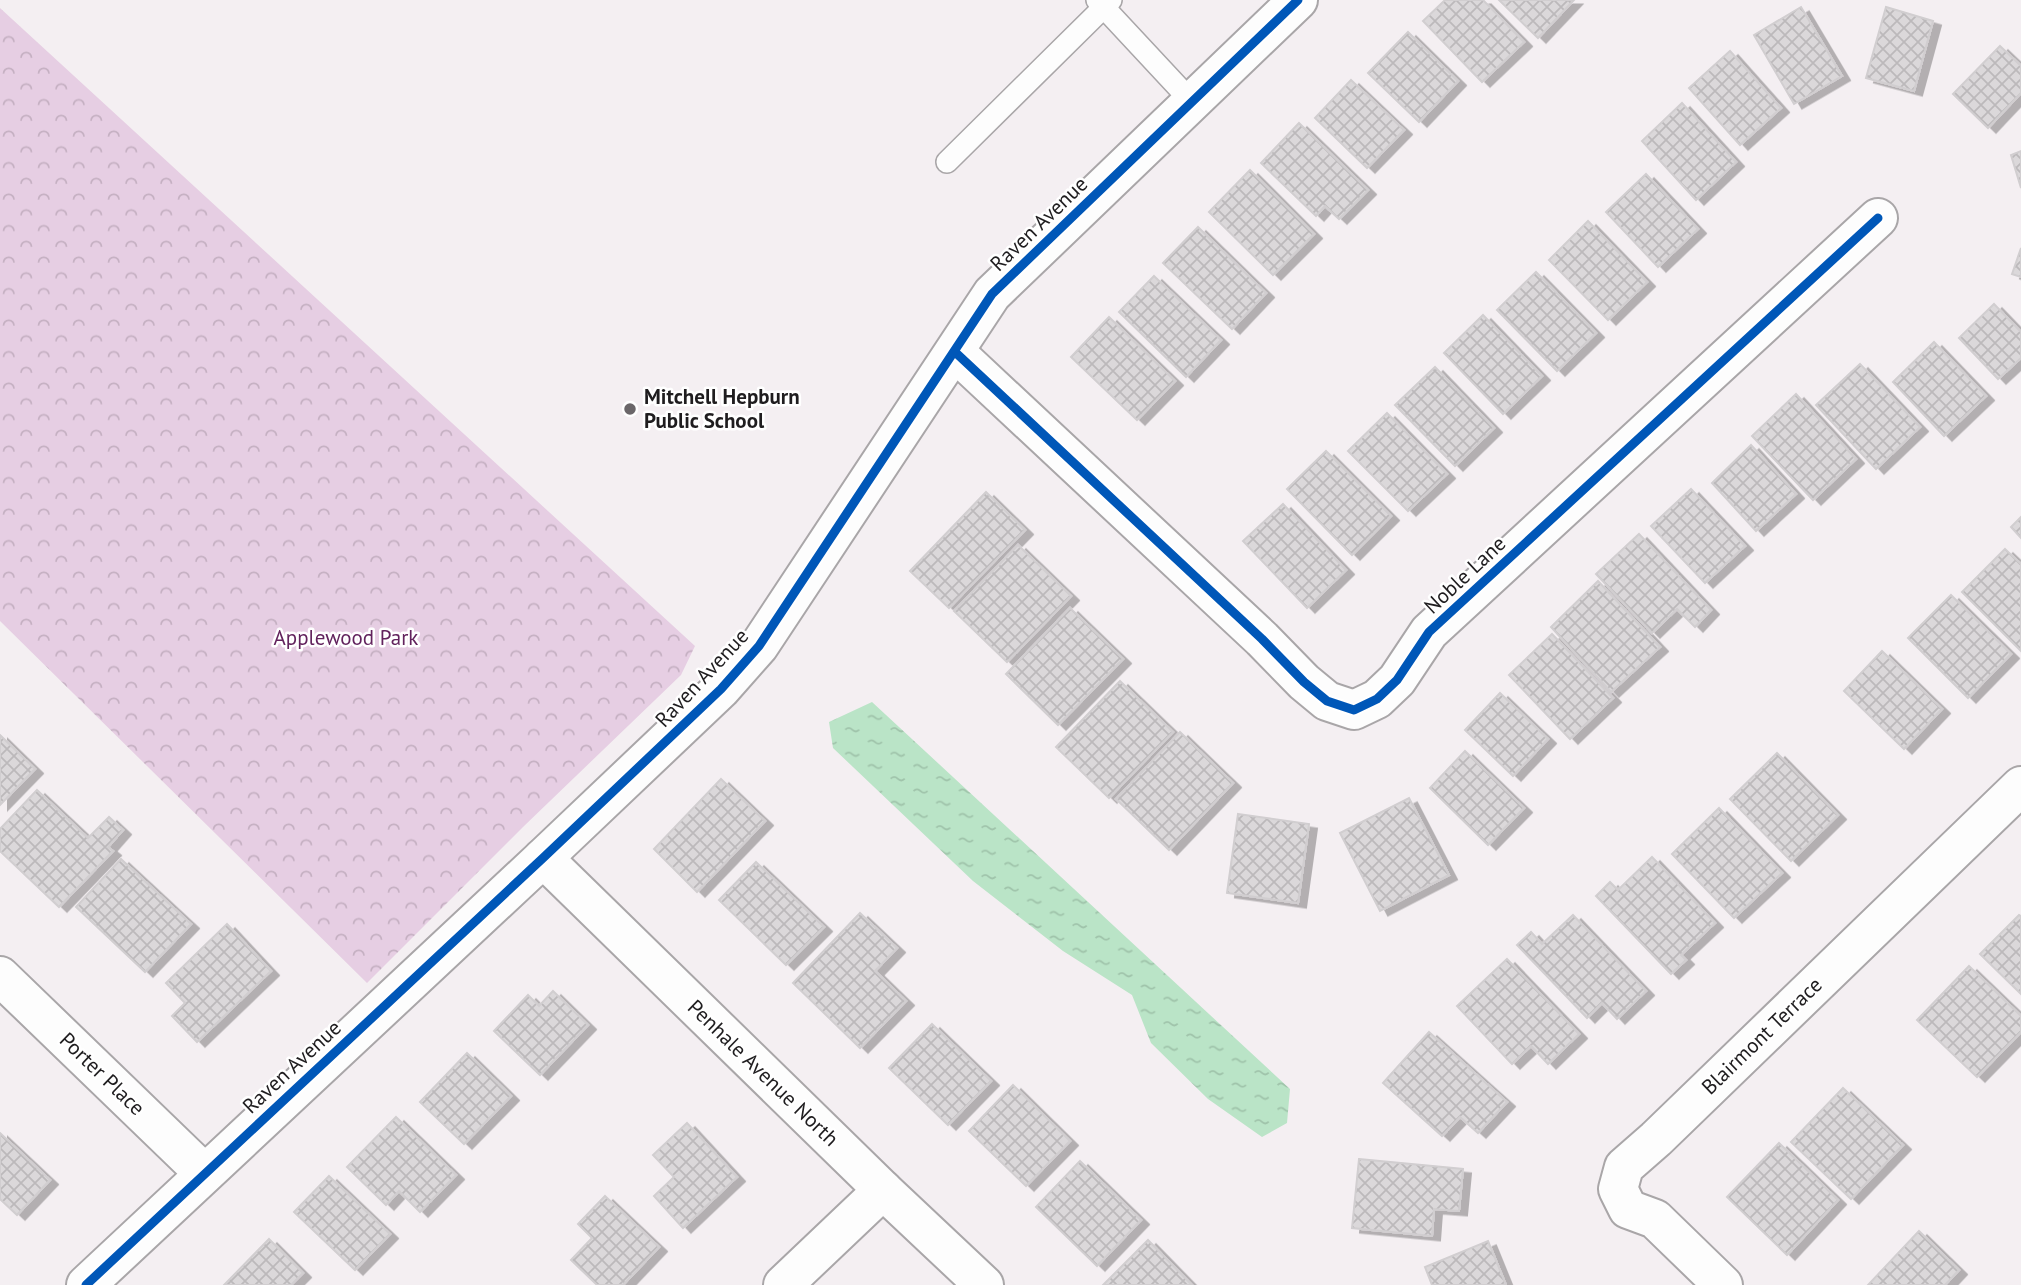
<svg xmlns="http://www.w3.org/2000/svg" width="2021" height="1285" font-family="'PT Sans',sans-serif">
	<style>
		.park { fill: url(#park-crowns) }
		.water { fill: url(#water-ripples) }
		.building { fill: url(#building-cross-hatch); stroke: #d1ced0; stroke-width: 2; filter: url(#shadow) }
		.lines { fill: none; stroke-linecap: round; stroke-linejoin: round }
		.service-casing { stroke: #a9a6a8; stroke-width: 24 }
		.minor-casing { stroke: #a9a6a8; stroke-width: 42 }
		.service { stroke: #fdfdfd; stroke-width: 21 }
		.minor { stroke: #fdfdfd; stroke-width: 38 }
		.cycleway-casing { stroke: #fff; stroke-width: 13 }
		.cycleway { stroke: #0057b8; stroke-width: 9 }
		.poi-dot { fill: #6a6669; stroke: #fff; stroke-width: 2.5 }
		.labels { text-anchor: middle; stroke-width: 5; stroke-linejoin: round; paint-order: stroke }
		.street-label { font-size: 21px; fill: #1f1d1f; stroke: #fff }
		.poi-label { font-size: 21px; font-weight: bold; fill: #1f1d1f; stroke: #fff; text-anchor: start }
		.park-label { font-size: 21px; fill: #62225d; stroke: #fff }
	</style>
	<defs>
		<pattern id="park-crowns" width="20" height="18" patternUnits="userSpaceOnUse" patternTransform="scale(1.75)"><rect width="20" height="18" fill="#e6cee3"/><path d="M2 6a3 3 0 1 1 6 0M12 15a3 3 0 1 1 6 0" fill="none" stroke="#c5b0c2"/></pattern>
		<pattern id="water-ripples" width="26" height="14" patternUnits="userSpaceOnUse" patternTransform="scale(1.75)"><rect width="26" height="14" fill="#bae4c7"/><path d="M2 4q2-2 4 0t4 0M15 11q2-2 4 0t4 0" fill="none" stroke="#9fc3aa"/></pattern>
		<pattern id="building-cross-hatch" width="8" height="8" patternUnits="userSpaceOnUse" patternTransform="scale(1.75)"><rect width="8" height="8" fill="#dbd8da"/><path d="M0 0l8 8M0 8l8-8" fill="none" stroke="#bcb9bb"/></pattern>
		<filter id="shadow"><feDropShadow dx="8" dy="4.5" stdDeviation="0" flood-color="#0004"/></filter>
	</defs>
	<rect width="100%" height="100%" fill="#f4eff2"/>
	<path class="park" d="M0 8 695 646 681 675 523 827 367 983 0 621Z"/>
	<path class="water" d="M872 702 1290 1089 1287 1123 1262 1137 1208 1099 1151 1043 1132 995 1063 951 973 881 833 748 829 722Z"/>
	<g class="building">
		<path d="M1445 0H1483L1524 42 1482 82 1423 21Z"/>
		<path d="M1499 0H1574L1538 38Z"/>
		<path d="M1801 7 1842 76 1794 104 1754 35Z"/>
		<path d="M1886 7 1933 21 1914 91 1866 78Z"/>
		<path d="M1408 32 1458 81 1419 122 1368 73Z"/>
		<path d="M2000 46 2021 66V93L1988 128 1953 94Z"/>
		<path d="M1730 51 1781 108 1740 145 1689 88Z"/>
		<path d="M1351 80 1404 130 1367 168 1315 118Z"/>
		<path d="M1682 103 1736 162 1696 200 1642 141Z"/>
		<path d="M1299 123 1368 190 1339 219 1325 206 1316 216 1261 163Z"/>
		<path d="M2021 151V188L2011 155Z"/>
		<path d="M1250 170 1314 234 1273 275 1209 212Z"/>
		<path d="M1646 174 1698 229 1658 267 1606 212Z"/>
		<path d="M1588 221 1647 282 1608 320 1549 260Z"/>
		<path d="M1198 227 1266 293 1232 329 1163 263Z"/>
		<path d="M2021 248V277L2012 274Z"/>
		<path d="M1536 272 1596 333 1557 371 1497 310Z"/>
		<path d="M1154 276 1221 340 1186 377 1119 312Z"/>
		<path d="M1994 304 2021 332V358L1998 379 1959 338Z"/>
		<path d="M1483 315 1542 376 1503 414 1444 353Z"/>
		<path d="M1109 317 1175 381 1137 420 1071 357Z"/>
		<path d="M1934 342 1986 396 1944 436 1893 382Z"/>
		<path d="M1860 364 1920 427 1876 469 1816 405Z"/>
		<path d="M1435 367 1494 428 1455 466 1395 405Z"/>
		<path d="M1796 394 1856 459 1813 500 1752 436Z"/>
		<path d="M1387 413 1447 474 1408 511 1348 451Z"/>
		<path d="M1751 445 1796 494 1756 531 1712 483Z"/>
		<path d="M1326 451 1391 516 1352 555 1287 489Z"/>
		<path d="M1691 489 1745 546 1705 583 1651 526Z"/>
		<path d="M986 492 1025 530 949 608 910 571Z"/>
		<path d="M1283 504 1346 570 1307 608 1243 541Z"/>
		<path d="M2021 517V538L2011 527Z"/>
		<path d="M1639 534 1711 610 1695 627 1677 609 1652 633 1596 574Z"/>
		<path d="M1018 545 1071 596 1007 662 954 611Z"/>
		<path d="M2005 549 2021 564V651L1962 592Z"/>
		<path d="M1598 581 1660 647 1611 692 1551 627Z"/>
		<path d="M1951 595 2011 654 1968 698 1908 638Z"/>
		<path d="M1070 608 1123 659 1058 725 1006 674Z"/>
		<path d="M1552 634 1613 698 1570 739 1509 675Z"/>
		<path d="M1882 651 1942 709 1904 749 1844 691Z"/>
		<path d="M1120 681 1173 732 1109 798 1056 747Z"/>
		<path d="M1500 693 1548 739 1513 776 1465 730Z"/>
		<path d="M1180 732 1233 783 1169 850 1116 799Z"/>
		<path d="M0 735 35 769 0 805Z"/>
		<path d="M1465 751 1524 808 1488 845 1430 788Z"/>
		<path d="M1777 753 1838 815 1791 861 1730 799Z"/>
		<path d="M721 779 765 821 697 892 654 849Z"/>
		<path d="M37 790 88 838 109 817 123 830 108 847 113 851 59 907 0 851V829Z"/>
		<path d="M1409 798 1449 875 1380 911 1340 833Z"/>
		<path d="M1719 808 1782 873 1734 918 1672 854Z"/>
		<path d="M1238 814 1309 824 1298 903 1227 893Z"/>
		<path d="M1652 857 1715 923 1681 955 1686 960 1671 974 1596 896 1610 882 1618 890Z"/>
		<path d="M121 859 191 924 145 972 76 907Z"/>
		<path d="M756 862 824 927 786 965 719 900Z"/>
		<path d="M860 913 897 948 875 971 906 1001 860 1048 793 983Z"/>
		<path d="M1573 915 1646 991 1617 1019 1602 1003 1587 1018 1517 945 1531 932 1542 944Z"/>
		<path d="M2019 915 2021 916V994L1980 954Z"/>
		<path d="M227 924 271 971 197 1042 172 1016 185 1003 166 983Z"/>
		<path d="M1507 959 1579 1034 1548 1064 1531 1046 1512 1064 1457 1006Z"/>
		<path d="M1969 966 2021 1016V1032L1977 1077 1917 1020Z"/>
		<path d="M553 991 588 1025 540 1075 494 1031 528 995 539 1006Z"/>
		<path d="M932 1024 991 1081 948 1125 889 1068Z"/>
		<path d="M1429 1032 1507 1102 1478 1133 1460 1117 1442 1136 1383 1083Z"/>
		<path d="M467 1053 511 1096 464 1144 420 1102Z"/>
		<path d="M1013 1085 1070 1141 1026 1186 969 1131Z"/>
		<path d="M1843 1088 1903 1145 1851 1199 1791 1142Z"/>
		<path d="M396 1117 456 1175 420 1212 399 1191 386 1205 347 1167Z"/>
		<path d="M687 1123 737 1177 683 1228 654 1196 674 1177 653 1155Z"/>
		<path d="M0 1133 50 1180 17 1215 0 1199Z"/>
		<path d="M1779 1143 1838 1200 1787 1255 1727 1197Z"/>
		<path d="M1359 1159 1463 1169 1459 1211 1434 1209 1432 1236 1352 1228Z"/>
		<path d="M1080 1161 1141 1220 1097 1266 1036 1207Z"/>
		<path d="M329 1176 390 1234 355 1270 294 1212Z"/>
		<path d="M605 1196 659 1247 623 1285H597L571 1260 592 1238 578 1224Z"/>
		<path d="M1919 1231 1959 1270 1945 1285H1868Z"/>
		<path d="M269 1239 303 1273 291 1285H224Z"/>
		<path d="M1148 1240 1192 1285H1103Z"/>
		<path d="M1488 1241 1506 1285H1432L1425 1267Z"/>
	</g>
	<g class="lines">
		<g class="service-casing">
			<g id="service">
				<path d="M1097 0 1192 102"/>
				<path d="M947 162 1111 0"/>
			</g>
		</g>
		<g class="minor-casing">
			<g id="minor">
				<path d="M955 352 1262 639 1304 682 1327 701 1354 710 1377 699 1397 680 1429 632 1878 218"/>
				<path d="M543 858 883 1190 984 1285"/>
				<path d="M0 976 204 1173"/>
				<path d="M86 1285 543 858 721 689 759 646 992 294 1298 0"/>
				<path d="M783 1285 883 1190"/>
				<path d="M1723 1285 1655 1219 1628 1209 1618 1189 1624 1167 1656 1139 2021 786"/>
			</g>
		</g>
		<use href="#service" class="service"/>
		<use href="#minor" class="minor"/>
		<g class="cycleway-casing">
			<g id="cycleway">
				<path d="M955 352 1262 639 1304 682 1327 701 1354 710 1377 699 1397 680 1429 632 1878 218"/>
				<path d="M86 1285 543 858 721 689 759 646 992 294 1298 0"/>
			</g>
		</g>
		<use href="#cycleway" class="cycleway"/>
	</g>
	<circle class="poi-dot" cx="630" cy="409" r="7"/>
	<g class="labels">
		<g class="street-label">
			<text transform="translate(1039 224) rotate(-44)" y="7">Raven Avenue</text>
			<text transform="translate(1465 575) rotate(-43)" y="7">Noble Lane</text>
			<text transform="translate(702 678) rotate(-47)" y="7">Raven Avenue</text>
			<text transform="translate(1762 1036) rotate(-44)" y="7">Blairmont Terrace</text>
			<text transform="translate(292 1067) rotate(-43)" y="7">Raven Avenue</text>
			<text transform="translate(763 1073) rotate(44)" y="7">Penhale Avenue North</text>
			<text transform="translate(102 1074) rotate(44)" y="7">Porter Place</text>
		</g>
		<g class="poi-label">
			<text x="644" y="404">Mitchell Hepburn<tspan x="644" dy="24">Public School</tspan></text>
		</g>
		<g class="park-label">
			<text x="346" y="645">Applewood Park</text>
		</g>
	</g>
</svg>
